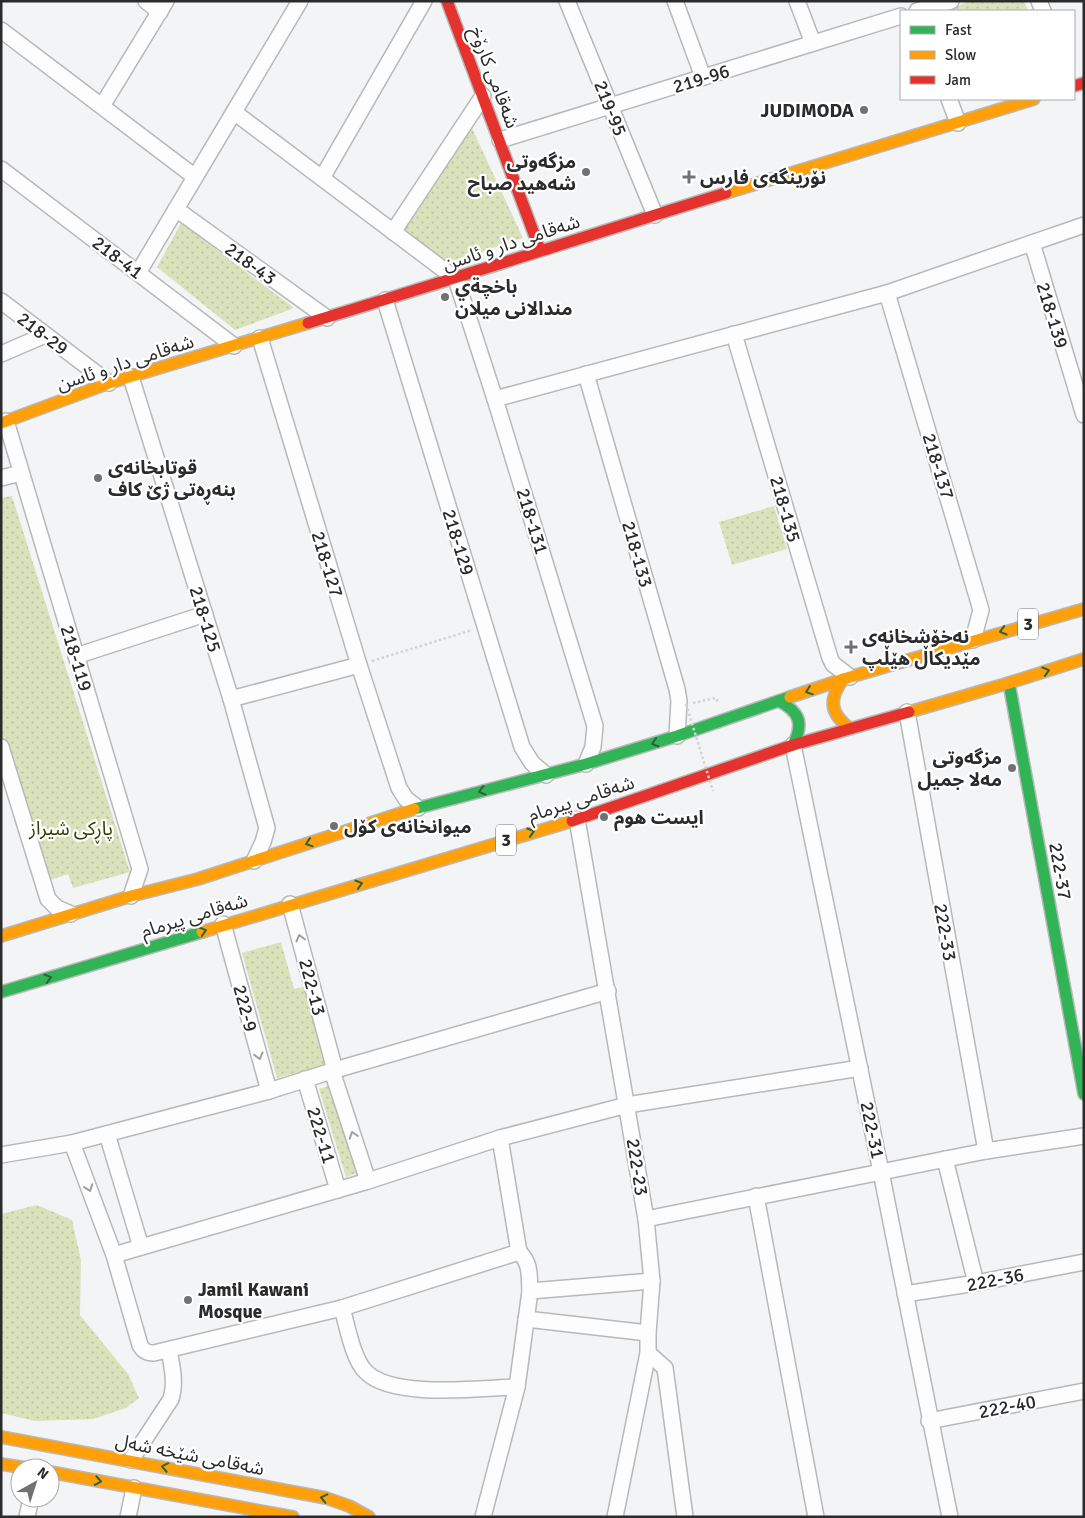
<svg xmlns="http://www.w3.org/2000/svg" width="1085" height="1518" font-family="Signika,'Noto Sans Arabic',sans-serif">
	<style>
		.green { fill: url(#green-dots) }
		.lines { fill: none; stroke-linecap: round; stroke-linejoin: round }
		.street-casing { stroke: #b7b8b9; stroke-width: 18 }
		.fast-casing { stroke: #b7b8b9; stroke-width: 14 }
		.slow-casing { stroke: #b7b8b9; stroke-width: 14 }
		.jam-casing { stroke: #b7b8b9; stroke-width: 14 }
		.path { stroke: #d2d3d3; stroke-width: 2.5; stroke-dasharray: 2.5 2.5; stroke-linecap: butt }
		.street { stroke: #fdfdfe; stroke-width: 15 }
		.fast { stroke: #30b455; stroke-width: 11 }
		.slow { stroke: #ff9f0a; stroke-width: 11 }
		.jam { stroke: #e5322d; stroke-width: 11 }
		.path-bridge { stroke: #d2d3d3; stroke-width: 2.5; stroke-dasharray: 2.5 2.5; stroke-linecap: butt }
		.oneway { stroke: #2d623c }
		.oneway2 { stroke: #9e9ea0 }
		.poi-dot { fill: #717173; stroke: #fff; stroke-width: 2 }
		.labels { text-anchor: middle; stroke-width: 4.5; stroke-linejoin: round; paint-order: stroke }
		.shield { fill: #fff; stroke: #6b6b6b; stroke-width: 1 }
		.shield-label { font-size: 18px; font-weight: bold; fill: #2b2b2c }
		.street-label { font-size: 19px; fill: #2b2b2c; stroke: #fff }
		.poi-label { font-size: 19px; font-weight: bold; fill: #2b2b2c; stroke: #fff; text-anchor: start }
		.park-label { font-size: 19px; fill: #333b00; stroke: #fff }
	</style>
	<defs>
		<pattern id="green-dots" width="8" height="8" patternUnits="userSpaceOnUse" patternTransform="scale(1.25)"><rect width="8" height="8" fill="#dae2bc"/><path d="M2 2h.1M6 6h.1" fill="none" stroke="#bbc2a2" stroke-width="1.8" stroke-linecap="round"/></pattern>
	</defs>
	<rect width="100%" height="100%" fill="#f3f4f6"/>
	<g class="green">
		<path d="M970 1H1024L1028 11H944Z"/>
		<path d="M470 124 523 238 445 264 397 235Z"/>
		<path d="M181 223 294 308 235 330 157 267Z"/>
		<path d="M12 496 130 872 73 888 68 874 42 883 1 740V498Z"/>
		<path d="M774 506 787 549 732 565 719 522Z"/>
		<path d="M281 942 294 989 306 986 328 1064 277 1078 242 953Z"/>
		<path d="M331 1085 358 1173 346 1177 319 1089Z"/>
		<path d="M37 1205 72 1220 81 1260 80 1315 128 1374 139 1398 126 1408 93 1419 35 1421 1 1413V1214Z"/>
	</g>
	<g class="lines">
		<g class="street-casing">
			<g id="street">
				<path d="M146 1 160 12"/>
				<path d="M567 1 655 215"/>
				<path d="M675 1 703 77"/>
				<path d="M797 1 813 43"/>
				<path d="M1039 1 1043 11"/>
				<path d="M917 11 951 1"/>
				<path d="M1 30 195 177"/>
				<path d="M949 99 958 123"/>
				<path d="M102 106 166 1"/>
				<path d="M234 112 456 279 495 399 595 726 593 747 586 764"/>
				<path d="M500 140 901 16"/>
				<path d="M1 169 234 346"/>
				<path d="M322 178 424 1"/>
				<path d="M176 209 327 318"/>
				<path d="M393 232 483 96"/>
				<path d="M1032 243 1084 415"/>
				<path d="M138 273 300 1"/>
				<path d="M887 293 981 610 973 640"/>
				<path d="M385 300 522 747 532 763 546 775"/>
				<path d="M1 301 109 383"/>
				<path d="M734 334 830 658 833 664 850 677"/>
				<path d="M260 338 359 665 399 788 406 799 418 808"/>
				<path d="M1 354 45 335"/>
				<path d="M586 374 677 689 679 701 677 736"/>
				<path d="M131 377 231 699 267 828 263 842 254 861"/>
				<path d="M495 399 887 293 1084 225"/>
				<path d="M6 421 140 869 131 896"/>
				<path d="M1 478 21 473"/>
				<path d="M76 656 205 614"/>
				<path d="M231 699 359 665"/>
				<path d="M907 712 986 1151"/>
				<path d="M793 745 881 1172 950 1517"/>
				<path d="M1 747 48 899 57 908 71 914"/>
				<path d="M577 819 646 1219 652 1281 648 1333V1353L615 1517"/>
				<path d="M290 904 335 1070"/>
				<path d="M223 924 269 1091"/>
				<path d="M332 1071 368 1181"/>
				<path d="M305 1079 338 1190"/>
				<path d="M107 1134 141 1247"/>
				<path d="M72 1143 114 1255 140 1345C143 1351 147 1353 154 1353L342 1308 519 1252 500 1138"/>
				<path d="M1 1155 72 1143 269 1091 335 1070 608 991"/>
				<path d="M945 1159 976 1283"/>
				<path d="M756 1196 816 1517"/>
				<path d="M646 1219 986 1151 1084 1136"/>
				<path d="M519 1252C531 1263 529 1276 530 1291"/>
				<path d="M114 1255 368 1181 500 1138 627 1105 860 1068"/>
				<path d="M905 1294 976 1283 1084 1262"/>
				<path d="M342 1308C347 1325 353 1360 366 1372 393 1399 480 1388 517 1387"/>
				<path d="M526 1319 648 1333"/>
				<path d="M648 1353 665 1368 685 1517"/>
				<path d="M929 1421 1084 1391"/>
				<path d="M131 1460 171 1399C176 1382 172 1367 169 1350"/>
				<path d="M27 1517 31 1498"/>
				<path d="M128 1517 134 1488"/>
				<path d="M483 1517 517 1387 530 1291 652 1281"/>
			</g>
		</g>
		<g class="fast-casing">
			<g id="fast">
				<path d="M1009 683 1084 1094"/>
				<path d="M779 701C800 712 804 724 793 745"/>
				<path d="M414 809 586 764 677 736 790 697"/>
				<path d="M1 992 202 932"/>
			</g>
		</g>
		<g class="slow-casing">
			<g id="slow">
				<path d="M726 193 1034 99"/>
				<path d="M1 423 109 383 308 323"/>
				<path d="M843 679C829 699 829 712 849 728"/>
				<path d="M790 697 850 677 1084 609"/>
				<path d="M909 712 1009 683 1084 659"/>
				<path d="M202 932 572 821"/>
				<path d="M1 936 131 896 198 879 414 809"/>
				<path d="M1 1437 326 1498 349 1506 369 1517"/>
				<path d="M1 1464 26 1468"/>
				<path d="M50 1472 293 1517"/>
			</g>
		</g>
		<g class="jam-casing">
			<g id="jam">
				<path d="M447 1 540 250"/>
				<path d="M1074 86 1084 83"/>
				<path d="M308 323C448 281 586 236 726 193"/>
				<path d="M572 821 793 745 909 712"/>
			</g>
		</g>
		<g class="path">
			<path d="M372 661 472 630"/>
			<path d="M693 703 716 698 718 702"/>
		</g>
		<use href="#street" class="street"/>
		<use href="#fast" class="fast"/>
		<use href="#slow" class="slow"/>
		<use href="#jam" class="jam"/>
		<path class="path-bridge" d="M686 704 713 791"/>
	</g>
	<defs><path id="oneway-chevron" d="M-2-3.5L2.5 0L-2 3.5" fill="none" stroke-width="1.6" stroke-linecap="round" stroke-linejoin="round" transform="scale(1.25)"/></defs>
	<g class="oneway">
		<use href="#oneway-chevron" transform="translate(1003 631) rotate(164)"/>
		<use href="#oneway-chevron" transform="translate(1046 671) rotate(-17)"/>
		<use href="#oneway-chevron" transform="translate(809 691) rotate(161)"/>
		<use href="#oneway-chevron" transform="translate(655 743) rotate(163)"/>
		<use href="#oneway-chevron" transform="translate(482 791) rotate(166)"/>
		<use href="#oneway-chevron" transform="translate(531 832) rotate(-17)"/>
		<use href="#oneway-chevron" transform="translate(309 843) rotate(162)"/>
		<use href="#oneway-chevron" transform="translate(359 884) rotate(-17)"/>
		<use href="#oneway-chevron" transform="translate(203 931) rotate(-17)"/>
		<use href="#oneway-chevron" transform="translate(48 978) rotate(-17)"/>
		<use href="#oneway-chevron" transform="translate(165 1467) rotate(-169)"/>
		<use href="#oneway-chevron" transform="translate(98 1481) rotate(10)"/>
		<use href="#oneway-chevron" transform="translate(324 1498) rotate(-167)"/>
	</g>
	<g class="oneway2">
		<use href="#oneway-chevron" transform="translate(300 938) rotate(-105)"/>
		<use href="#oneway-chevron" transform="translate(259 1056) rotate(75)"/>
		<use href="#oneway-chevron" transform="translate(353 1135) rotate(-108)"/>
		<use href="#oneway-chevron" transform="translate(89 1188) rotate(70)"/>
	</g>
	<g class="poi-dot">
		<circle cx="864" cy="110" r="5"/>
		<circle cx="586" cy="172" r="5"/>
		<path d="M686.5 169.5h5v5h5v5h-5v5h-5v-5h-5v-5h5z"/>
		<circle cx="445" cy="297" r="5"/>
		<circle cx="98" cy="478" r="5"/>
		<path d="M848.5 639.5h5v5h5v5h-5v5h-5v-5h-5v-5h5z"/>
		<circle cx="1012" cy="768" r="5"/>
		<circle cx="604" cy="817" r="5"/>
		<circle cx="334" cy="826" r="5"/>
		<circle cx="188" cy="1300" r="5"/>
	</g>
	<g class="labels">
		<g class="shield">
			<rect x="1018" y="608.5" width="20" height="31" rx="4"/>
			<rect x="496" y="824.5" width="20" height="31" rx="4"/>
		</g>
		<g class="shield-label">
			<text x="1028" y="630">3</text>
			<text x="506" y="846">3</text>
		</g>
		<g class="street-label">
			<text transform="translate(495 77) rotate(69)" y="7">شەقامی کارۆخ</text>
			<text transform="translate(701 78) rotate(-17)" y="7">219-96</text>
			<text transform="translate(611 108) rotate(68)" y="7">219-95</text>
			<text transform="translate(511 242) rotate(-18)" y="7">شەقامی دار و ئاسن</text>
			<text transform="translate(118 257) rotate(37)" y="7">218-41</text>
			<text transform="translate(251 263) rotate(36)" y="7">218-43</text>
			<text transform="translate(1053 315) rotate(73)" y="7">218-139</text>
			<text transform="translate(43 333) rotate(37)" y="7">218-29</text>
			<text transform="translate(125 362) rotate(-18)" y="7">شەقامی دار و ئاسن</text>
			<text transform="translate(939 466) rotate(73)" y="7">218-137</text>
			<text transform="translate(786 509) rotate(74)" y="7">218-135</text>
			<text transform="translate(533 521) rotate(73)" y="7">218-131</text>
			<text transform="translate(459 542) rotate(73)" y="7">218-129</text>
			<text transform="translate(638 554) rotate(74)" y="7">218-133</text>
			<text transform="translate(328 564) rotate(73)" y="7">218-127</text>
			<text transform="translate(206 619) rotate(73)" y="7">218-125</text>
			<text transform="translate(77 658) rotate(73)" y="7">218-119</text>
			<text transform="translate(581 798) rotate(-18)" y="7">شەقامی پیرمام</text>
			<text transform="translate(1061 871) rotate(80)" y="7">222-37</text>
			<text transform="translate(194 915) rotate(-17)" y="7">شەقامی پیرمام</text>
			<text transform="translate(946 932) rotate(80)" y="7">222-33</text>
			<text transform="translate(313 987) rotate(75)" y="7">222-13</text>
			<text transform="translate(246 1008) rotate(75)" y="7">222-9</text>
			<text transform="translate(873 1130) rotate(78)" y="7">222-31</text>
			<text transform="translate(322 1135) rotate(73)" y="7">222-11</text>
			<text transform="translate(638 1167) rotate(81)" y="7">222-23</text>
			<text transform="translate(995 1279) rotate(-11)" y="7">222-36</text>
			<text transform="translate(1007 1406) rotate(-11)" y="7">222-40</text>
			<text transform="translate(190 1454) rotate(11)" y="7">شەقامی شێخه‌ شه‌ل</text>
		</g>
		<g class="poi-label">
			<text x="854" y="117" text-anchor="end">JUDIMODA</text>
			<text x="576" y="168" text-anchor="end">مزگه‌وتی<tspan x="576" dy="22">شه‌هید صباح</tspan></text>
			<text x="700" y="184">نۆرینگەی فارس</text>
			<text x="455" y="293">باخچةي<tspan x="455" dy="22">مندالانى ميلان</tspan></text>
			<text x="108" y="474">قوتابخانەی<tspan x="108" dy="22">بنەڕەتی ژێ کاف</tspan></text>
			<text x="862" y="643">نەخۆشخانەی<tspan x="862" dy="22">مێدیکاڵ هێڵپ</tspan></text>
			<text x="1002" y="764" text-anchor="end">مزگەوتی<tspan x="1002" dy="22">مەلا جمیل</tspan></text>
			<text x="614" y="824">ايست هوم</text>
			<text x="344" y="833">میوانخانەی کۆل</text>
			<text x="198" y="1296">Jamil Kawani<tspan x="198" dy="22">Mosque</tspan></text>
		</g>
		<g class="park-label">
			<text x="71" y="835">پاڕکی شیراز</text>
		</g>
	</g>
	<rect width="1085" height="1518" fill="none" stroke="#2b2b2c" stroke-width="5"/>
	<rect x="900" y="10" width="175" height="90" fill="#ffffff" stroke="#aaaaab"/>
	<rect x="910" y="26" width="25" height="8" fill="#30b455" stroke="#aaaaab"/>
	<text x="945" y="35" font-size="15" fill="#2b2b2c">Fast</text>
	<rect x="910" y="51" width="25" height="8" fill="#ff9f0a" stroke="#aaaaab"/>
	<text x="945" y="60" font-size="15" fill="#2b2b2c">Slow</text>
	<rect x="910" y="76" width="25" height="8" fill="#e5322d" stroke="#aaaaab"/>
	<text x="945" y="85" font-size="15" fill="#2b2b2c">Jam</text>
	<g transform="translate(35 1483) rotate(39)"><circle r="24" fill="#ffffff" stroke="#aaaaab"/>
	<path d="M0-4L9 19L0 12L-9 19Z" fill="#717173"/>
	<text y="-8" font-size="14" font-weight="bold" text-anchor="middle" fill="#2b2b2c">N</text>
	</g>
</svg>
